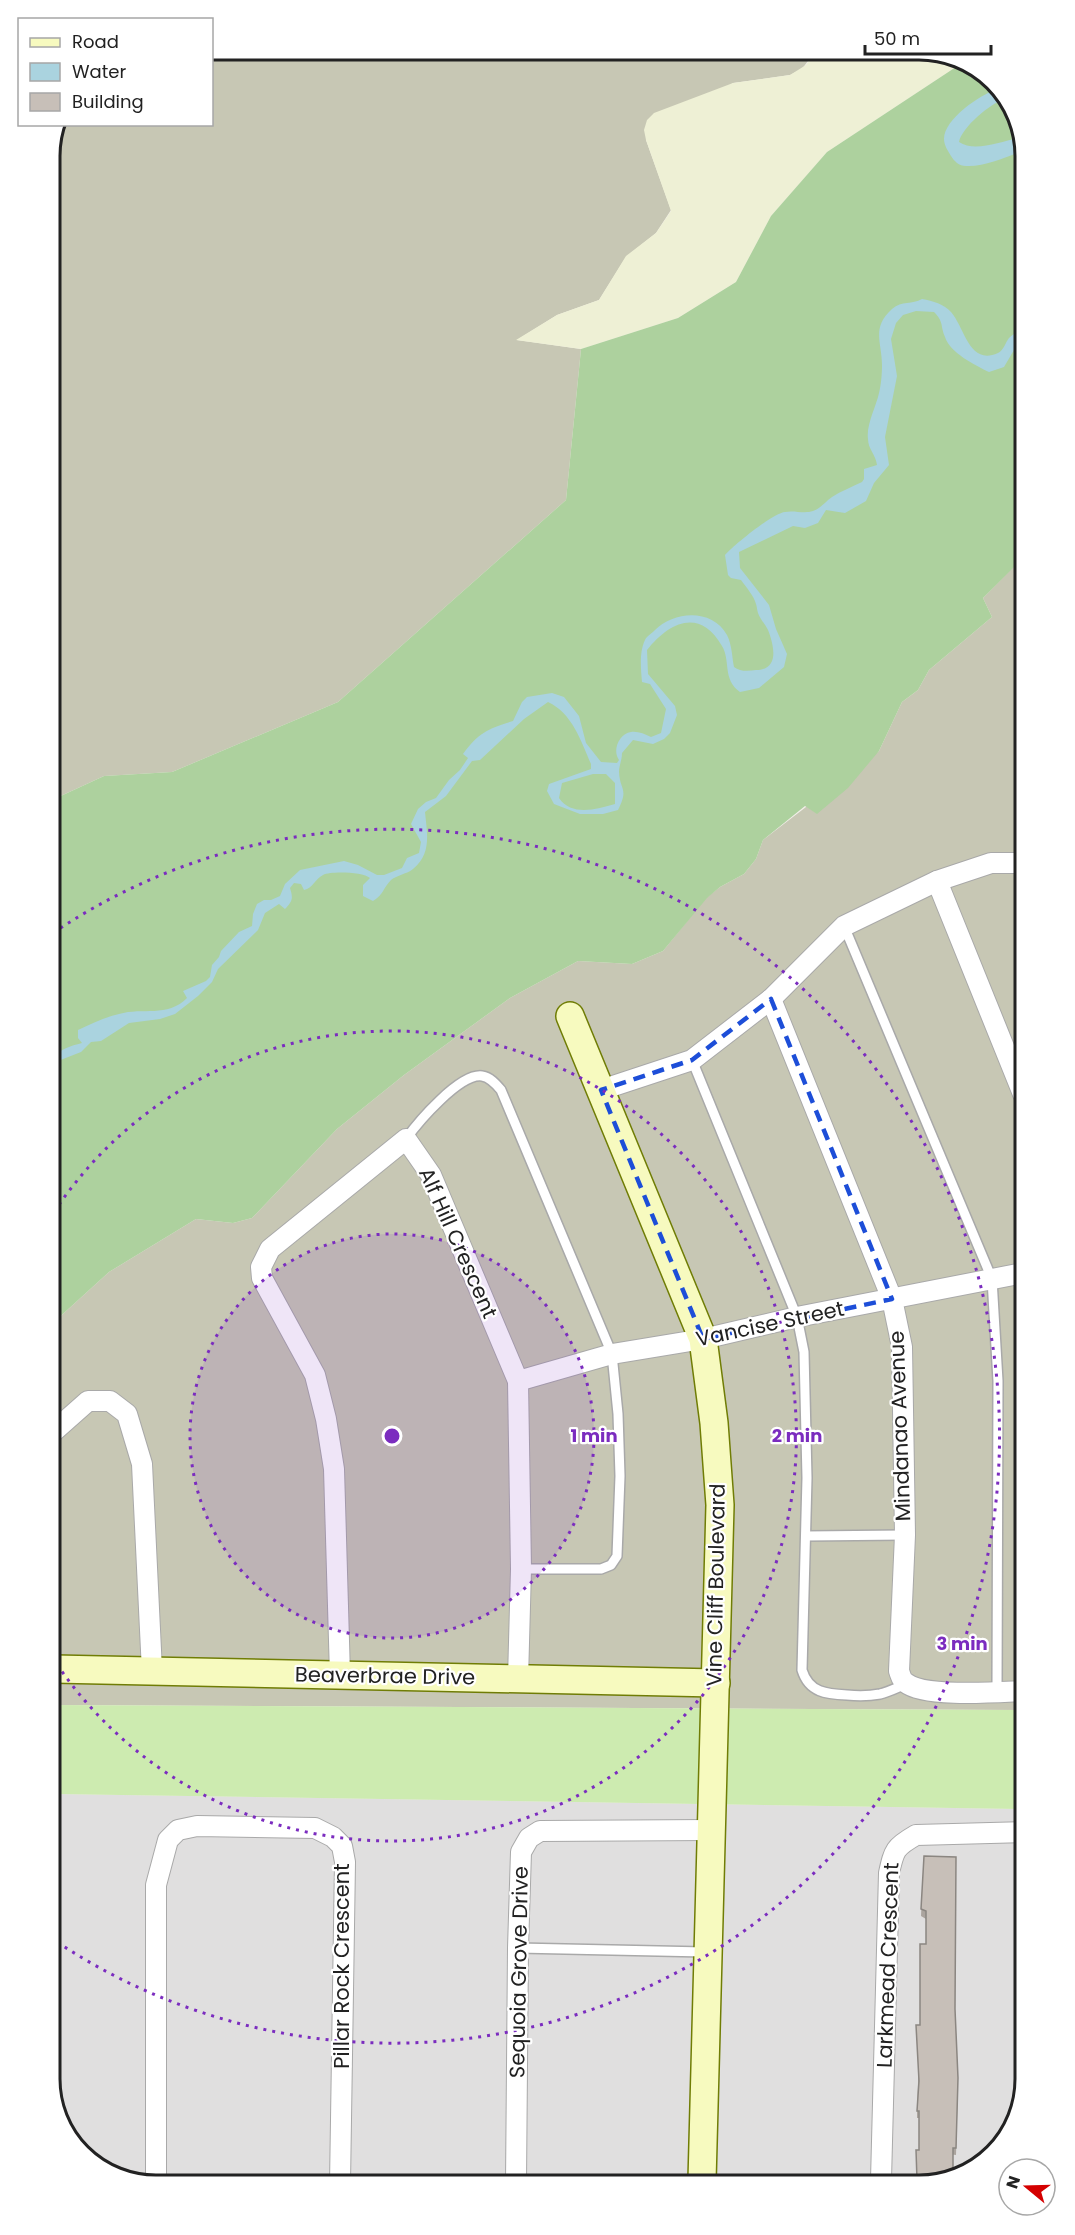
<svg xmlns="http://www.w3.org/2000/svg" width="1075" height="2235" font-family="Poppins,sans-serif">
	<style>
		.residential { fill: #e0dfdf }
		.construction { fill: #c7c7b4 }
		.farmland { fill: #eef0d5 }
		.grass { fill: #cdebb0 }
		.forest { fill: #add19e }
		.water { fill: #aad3df; fill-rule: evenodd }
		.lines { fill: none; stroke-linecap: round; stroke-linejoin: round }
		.lane-casing { stroke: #a9a9a9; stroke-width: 12 }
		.street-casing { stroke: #a9a9a9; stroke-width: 22 }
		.secondary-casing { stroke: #707d05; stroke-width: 30 }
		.lane { stroke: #fff; stroke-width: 9 }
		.street { stroke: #fff; stroke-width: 20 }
		.secondary { stroke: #f7fabf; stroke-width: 27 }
		.wall { fill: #aba49e }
		.building { fill: #c7bfb8; stroke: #8b8681; stroke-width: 1.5 }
		.marked { fill: none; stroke: #1d4ed8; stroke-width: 4.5; stroke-dasharray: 12 8; stroke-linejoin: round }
		.ring { fill: none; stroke: #7b2cbf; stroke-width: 3; stroke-dasharray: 3 6 }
		.labels { text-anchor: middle; stroke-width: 4.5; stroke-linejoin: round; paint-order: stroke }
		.street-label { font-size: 21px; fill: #222; stroke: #fff }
		.rim { fill: none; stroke: #222; stroke-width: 3 }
		.centre { fill: #7b2cbf; stroke: #fff; stroke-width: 3 }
		.ring-label { font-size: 18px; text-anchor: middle; font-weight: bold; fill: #7b2cbf; stroke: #fff; stroke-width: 4.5; stroke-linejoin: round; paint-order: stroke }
	</style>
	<rect width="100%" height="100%" fill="#f2efe9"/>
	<path class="residential" d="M54 1794 1025 1809V2080L1007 2139 954 2180 148 2185 91 2164 55 2114Z"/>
	<g class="construction">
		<path d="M212 50H816L802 69 790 75 733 83 646 140 671 210 656 233 626 257 599 300 557 315 517 340 581 349 566 500 338 702 172 772 104 776 52 800 50 149 61 125 212 124Z"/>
		<path d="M1016 564 1021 566 1024 1710 54 1705 53 1323 109 1272 196 1219 233 1223 252 1218 337 1129 404 1075 510 998 578 961 632 964 663 951 706 898 720 887 744 874 756 859 763 840 879 751 902 702 918 690 929 670 992 617 983 598Z"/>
	</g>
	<path class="farmland" d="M816 50H927L962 63 827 152 771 216 736 282 678 318 581 349 516 340 557 315 599 300 626 256 656 233 671 211 646 140 644 130 647 120 654 113 733 83 790 75 806 65Z"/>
	<path class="grass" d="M54 1705 1024 1710 1025 1809 54 1794Z"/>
	<path class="forest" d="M962 63 984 71 1020 121 1021 566 1016 565 983 598 992 617 929 670 918 690 902 702 879 751 848 788 817 814 805 806 763 840 756 859 744 874 720 887 707 898 663 951 632 964 578 961 510 998 404 1075 337 1129 252 1218 233 1223 196 1219 109 1272 53 1323 52 800 104 776 172 772 338 702 566 500 581 349 678 318 736 282 771 216 827 152Z"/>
	<g class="water">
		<path d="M997 89 1004 99C990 104 962 127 959 142 975 153 1001 141 1020 138V152C1003 158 984 167 966 166 959 166 954 161 951 156 948 151 944 145 944 139 944 119 980 95 997 89Z"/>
		<path d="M1020 203V274C1018 247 1007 230 1020 203Z"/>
		<path d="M922 299C933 301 944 304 951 312 965 328 969 366 998 353 1004 350 1005 343 1009 338 1012 335 1017 332 1020 330V344L1014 350 1004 367 989 372C975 365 950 353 945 337 940 325 944 322 934 312L916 311 903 315 896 323 891 339 897 376 885 437 889 465 874 483 866 501 845 513 826 510 818 523 805 528 793 526 739 552 740 568 769 605 776 629 787 654 784 667 759 688 740 692C722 679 731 661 722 646 700 607 669 622 647 650L648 674 675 706 677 715 670 733 664 739 653 744 633 740 622 753C622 760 619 766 619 772 620 791 629 788 618 810L603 814H580L554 804 547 791 549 784 591 769V764C581 741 572 713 548 702L524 719 480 760 472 761 446 796 425 812C427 833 432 854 413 869 407 874 397 875 391 880 383 888 384 894 373 901L363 896V885L370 878C363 872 331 871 323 875 315 879 313 888 304 890L301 884 294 883 290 888C293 898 293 901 285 909L279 904 265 913 258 930 218 969 212 982 198 996 175 1014 160 1019 129 1023 101 1041 91 1042 81 1052 58 1061 52 1067V1058C61 1049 70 1046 82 1043L78 1038V1030C91 1024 105 1017 119 1014 143 1007 167 1018 187 998L183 991 206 981 210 977 212 965 219 957 221 951 239 932 252 926 253 914 257 904 264 900H271L280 896 285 884 300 870 344 861 358 865 377 875H384L402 868 407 858 419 853 421 842 411 824 418 809 426 802 436 798 449 780 460 770 468 758 463 754C478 733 489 728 513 721L522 702 527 697 552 693 564 697 579 716 586 743 601 762 617 763 619 760C612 750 619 734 631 732 638 731 644 734 651 737L661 733 666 709 650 684 642 682C641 670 639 652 645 640 646 637 652 633 655 630 674 611 712 608 727 635 732 645 732 657 734 667 740 672 749 671 756 670 780 670 774 645 768 630 765 624 760 619 758 613 757 610 757 607 756 604 754 596 746 587 741 580L731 578 728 575 725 555C734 545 773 513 785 512 794 510 804 514 813 511 820 509 826 501 832 497 841 491 852 487 862 482L864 479V469L877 465C876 455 868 449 868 439 866 425 876 407 879 393 881 385 882 374 882 365 882 342 871 328 892 309 902 300 912 305 922 299ZM593 774H606L615 783V804C597 809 572 817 559 798L562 783Z"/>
	</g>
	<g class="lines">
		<g class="lane-casing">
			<g id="lane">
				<path d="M844 926 992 1279 998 1381 997 1692"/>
				<path d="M692 1060 797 1317 804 1352 807 1478 802 1670C809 1693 827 1694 847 1695 858 1696 869 1696 880 1694 889 1692 898 1687 906 1684"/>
				<path d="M406 1139C418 1122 460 1073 482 1076 490 1077 496 1084 501 1090L612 1354 618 1414 620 1476 617 1556 611 1565 601 1569H521"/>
				<path d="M806 1536 905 1535"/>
				<path d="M518 1948 705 1952"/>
			</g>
		</g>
		<g class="street-casing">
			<g id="street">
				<path d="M937 881 1023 1094"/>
				<path d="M771 999 892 1299 902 1347 905 1535 899 1671C901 1676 901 1680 906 1683 925 1698 999 1692 1024 1691"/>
				<path d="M601 1090 692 1060 771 999 844 926 937 881 991 863H1022"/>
				<path d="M518 1381 612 1354 703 1339 797 1317 1023 1273"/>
				<path d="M53 1432 88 1401H110L127 1414 142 1464 152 1671"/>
				<path d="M340 1675 334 1469 326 1419 315 1375 262 1278 261 1267 270 1249 406 1139 431 1175 518 1381 521 1569 518 1679"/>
				<path d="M881 2180 889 1873C894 1850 895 1847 916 1835L1025 1832"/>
				<path d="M516 2183 518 1948 521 1852 529 1838 540 1831 710 1830"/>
				<path d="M156 2185V1885L168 1840 178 1830 197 1826 315 1828 333 1837 342 1846 345 1862 340 2184"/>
			</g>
		</g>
		<g class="secondary-casing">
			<g id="secondary">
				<path d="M570 1016 703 1339 714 1423 720 1505 702 2181"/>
				<path d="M54 1669 716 1683"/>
			</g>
		</g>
		<use href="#lane" class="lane"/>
		<use href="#street" class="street"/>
		<use href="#secondary" class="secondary"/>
	</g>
	<path class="wall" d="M924 1856 955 2010 958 2085 956 2155 919 2150V2118H917V2111L920 2025 926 1944V1919L921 1916Z"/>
	<path class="building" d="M924 1856 956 1857 955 2009 958 2078 956 2148H953V2180H917L916 2150H919V2111H917L919 2081 916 2025H920V1944H926V1911L921 1909Z"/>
	<path class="marked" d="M771 999 892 1299 703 1339 601 1090 692 1060Z"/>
	<circle cx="392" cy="1436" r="202" fill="#7b2cbf" fill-opacity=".12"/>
	<g class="ring">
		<circle cx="392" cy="1436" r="202"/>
		<path d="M54 1212A405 405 0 1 1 54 1660"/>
		<path d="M53 933A607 607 0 1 1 57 1942"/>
	</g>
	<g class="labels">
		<g class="street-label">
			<text transform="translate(458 1243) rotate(66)" y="7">Alf Hill Crescent</text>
			<text transform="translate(770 1324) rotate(-12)" y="7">Vancise Street</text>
			<text transform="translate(900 1426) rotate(-92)" y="7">Mindanao Avenue</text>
			<text transform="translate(716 1585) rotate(-89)" y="7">Vine Cliff Boulevard</text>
			<text transform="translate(385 1676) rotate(1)" y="7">Beaverbrae Drive</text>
			<text transform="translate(888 1965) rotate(-88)" y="7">Larkmead Crescent</text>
			<text transform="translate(342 1966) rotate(-90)" y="7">Pillar Rock Crescent</text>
			<text transform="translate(519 1972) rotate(-89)" y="7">Sequoia Grove Drive</text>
		</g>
	</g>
	<path d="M0 0H1075V2235H0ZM156 60H919A96 96 0 0 1 1015 156V2079A96 96 0 0 1 919 2175H156A96 96 0 0 1 60 2079V156A96 96 0 0 1 156 60Z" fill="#fff" fill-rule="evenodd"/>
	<path class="rim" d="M156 60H919A96 96 0 0 1 1015 156V2079A96 96 0 0 1 919 2175H156A96 96 0 0 1 60 2079V156A96 96 0 0 1 156 60Z"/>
	<circle cx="392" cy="1436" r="9" class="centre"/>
	<g class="ring-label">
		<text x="594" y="1442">1 min</text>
		<text x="797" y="1442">2 min</text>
		<text x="962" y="1650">3 min</text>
	</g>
	<rect x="18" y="18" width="195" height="108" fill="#ffffff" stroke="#a7a7a7" stroke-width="1.5"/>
	<rect x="30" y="38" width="30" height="9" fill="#f7fabf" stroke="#a7a7a7" stroke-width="1.5"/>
	<text x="72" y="48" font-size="18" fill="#222222">Road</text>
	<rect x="30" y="63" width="30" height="18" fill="#aad3df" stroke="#a7a7a7" stroke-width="1.5"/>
	<text x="72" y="78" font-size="18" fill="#222222">Water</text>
	<rect x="30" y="93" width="30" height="18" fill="#c7bfb8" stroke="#a7a7a7" stroke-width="1.5"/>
	<text x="72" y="108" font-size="18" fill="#222222">Building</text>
	<g transform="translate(1027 2187) rotate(289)"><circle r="28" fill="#ffffff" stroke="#a7a7a7" stroke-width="1.5"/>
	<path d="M0-4.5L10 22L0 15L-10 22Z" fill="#d40000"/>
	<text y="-9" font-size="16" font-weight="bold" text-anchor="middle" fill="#222222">N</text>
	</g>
	<path d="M865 45v9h126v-9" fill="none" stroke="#222222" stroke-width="3"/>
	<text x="874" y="45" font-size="18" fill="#222222" stroke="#ffffff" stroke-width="4.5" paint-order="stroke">50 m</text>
</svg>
